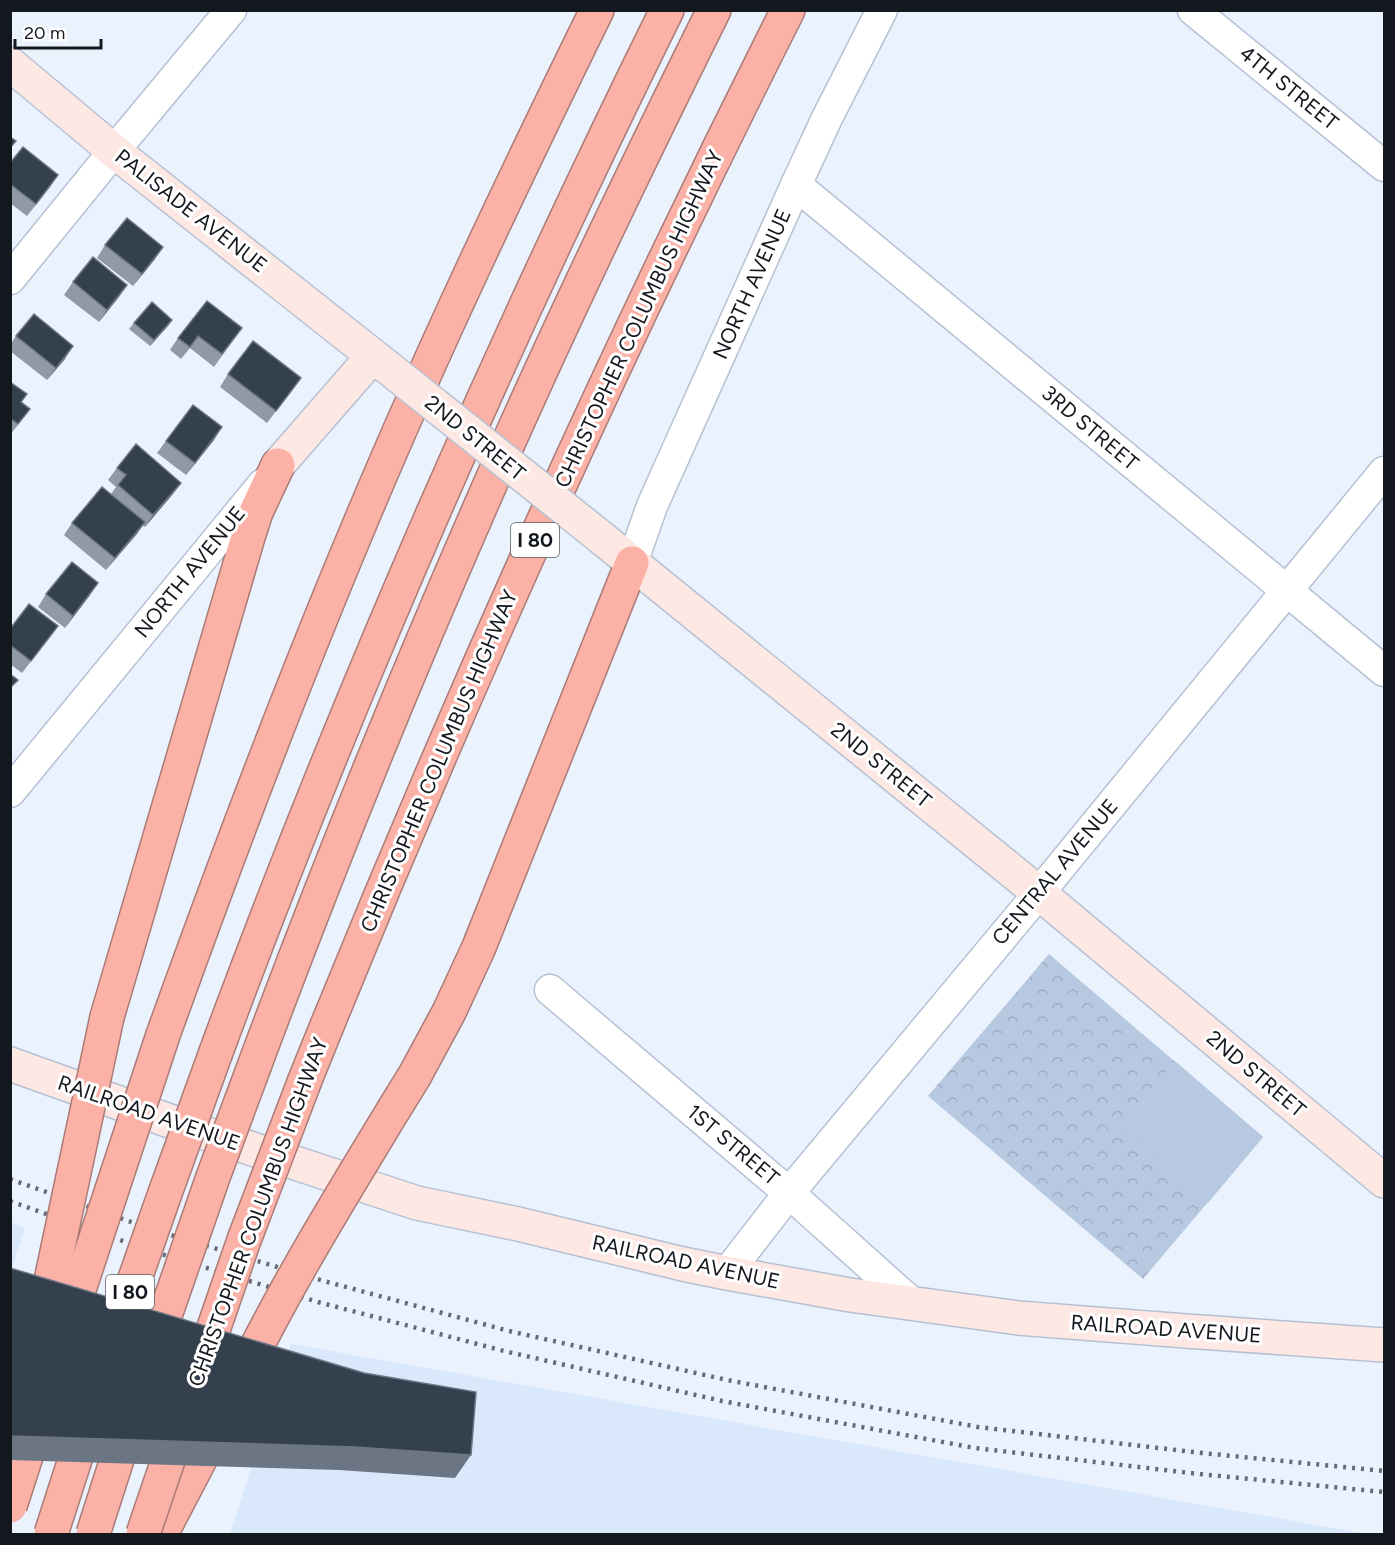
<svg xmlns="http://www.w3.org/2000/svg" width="1395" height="1545" font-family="Figtree,sans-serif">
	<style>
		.built { fill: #d9e8fb }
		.park { fill: url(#park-crowns) }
		.pitch { fill: #b7c9e1 }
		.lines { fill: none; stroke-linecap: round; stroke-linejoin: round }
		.street-casing { stroke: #b5c1d3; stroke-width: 33 }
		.secondary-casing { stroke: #b5c1d3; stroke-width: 36 }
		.highway-casing { stroke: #aa7b76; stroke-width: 36 }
		.street { stroke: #fff; stroke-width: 30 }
		.secondary { stroke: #fee8e4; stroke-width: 33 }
		.highway { stroke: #fcb1a6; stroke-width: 33 }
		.rail { stroke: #656b74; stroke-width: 4.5; stroke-dasharray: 3 6; stroke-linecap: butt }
		.secondary-bridge-casing { stroke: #b5c1d3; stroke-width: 36; stroke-linecap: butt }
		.highway-bridge-casing { stroke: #aa7b76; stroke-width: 36; stroke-linecap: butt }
		.secondary-bridge { stroke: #fee8e4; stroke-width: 33 }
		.highway-bridge { stroke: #fcb1a6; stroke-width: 33 }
		.wall { fill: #9099a6 }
		.shaded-wall { fill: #6b7583 }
		.building { fill: #35404e; stroke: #6b7583; stroke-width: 1.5 }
		.labels { text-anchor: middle; stroke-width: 6; stroke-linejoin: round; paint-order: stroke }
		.shield { fill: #fff; stroke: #5a5d62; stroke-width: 1.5 }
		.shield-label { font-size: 20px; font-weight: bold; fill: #13181e }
		.street-label { font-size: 21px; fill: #13181e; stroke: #fff }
	</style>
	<defs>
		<pattern id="park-crowns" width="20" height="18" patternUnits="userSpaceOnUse" patternTransform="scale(1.5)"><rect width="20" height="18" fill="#b7c9e1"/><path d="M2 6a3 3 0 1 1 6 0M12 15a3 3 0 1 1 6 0" fill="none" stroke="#9cacc1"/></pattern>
	</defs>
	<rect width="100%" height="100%" fill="#eaf2fe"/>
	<g class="built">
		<path d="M11 1222 25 1228 11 1271Z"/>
		<path d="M291 1344 1367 1534H230Z"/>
	</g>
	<path class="park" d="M1049 954 1263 1137 1143 1279 928 1096Z"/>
	<path class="pitch" d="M1175 1061 1263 1137 1208 1203 1121 1123Z"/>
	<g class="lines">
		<g class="street-casing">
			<g id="street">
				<path d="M1193 10 1384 166"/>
				<path d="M796 185 1384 671"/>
				<path d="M10 279 114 151 231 10"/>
				<path d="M632 563 652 506 796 185 827 118 882 10"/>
				<path d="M10 792 263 484"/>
				<path d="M550 990 789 1193 913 1304"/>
				<path d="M727 1273 789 1193 1039 893 1384 472"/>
			</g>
		</g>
		<g class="secondary-casing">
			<g id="secondary">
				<path d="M10 64 114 151 386 366"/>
				<path d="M278 465 373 356"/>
				<path d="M603 539 1039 893 1384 1181"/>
				<path d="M10 1064 192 1129 417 1203 518 1224 683 1264 727 1273 850 1295 1018 1318 1186 1331 1384 1345"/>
			</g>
		</g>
		<g class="highway-casing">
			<g id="highway">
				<path d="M107 1017 248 537 256 512 278 465"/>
				<path d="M163 1035C224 865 288 695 358 528 431 353 513 181 597 10"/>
				<path d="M216 1052C347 697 499 350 667 10"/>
				<path d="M255 1064C326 873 403 683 485 496 556 332 634 171 714 10"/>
				<path d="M305 1080C451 717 611 360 788 10"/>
				<path d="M394 1109 415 1075 449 1012 479 947 632 563"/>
				<path d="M161 1534 217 1427"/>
			</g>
		</g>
		<use href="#street" class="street"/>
		<use href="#secondary" class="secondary"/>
		<use href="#highway" class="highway"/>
		<g class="rail">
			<path d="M10 1179 154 1230 324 1281 509 1331 727 1380 978 1427 1202 1453 1384 1471"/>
			<path d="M10 1201 148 1250 318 1302 504 1351 722 1401 975 1448 1199 1474 1384 1492"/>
		</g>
		<g class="secondary-bridge-casing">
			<path id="secondary-bridge" d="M386 366 603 539"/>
		</g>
		<g class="highway-bridge-casing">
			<g id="highway-bridge">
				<path d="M42 1323 107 1017"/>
				<path d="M65 1332 163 1035"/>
				<path d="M112 1344 164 1196 216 1052"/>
				<path d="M151 1356 213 1177 255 1064"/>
				<path d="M199 1371 244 1240 305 1080"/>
				<path d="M239 1382C285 1287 340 1198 394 1109"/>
				<path d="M10 1506 38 1419"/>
				<path d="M51 1534 88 1419"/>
				<path d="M93 1534 129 1422"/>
				<path d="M143 1534 181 1422"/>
			</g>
		</g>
		<use href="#secondary-bridge" class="secondary-bridge"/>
		<use href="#highway-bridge" class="highway-bridge"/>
	</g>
	<g class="wall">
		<path d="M10 163 58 175 27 216 10 203Z"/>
		<path d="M105 245 155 259 133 286 97 258Z"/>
		<path d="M73 282 127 285 99 322 64 295Z"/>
		<path d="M172 320 150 346 129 329 134 323Z"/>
		<path d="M242 328 214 367 190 348 181 359 170 350 178 338Z"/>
		<path d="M16 336 65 359 47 380 10 351V345Z"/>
		<path d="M228 374 292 390 267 423 220 387Z"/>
		<path d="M10 382 21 402V421L10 435Z"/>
		<path d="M214 440 186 475 157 453 166 441Z"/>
		<path d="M117 468 181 483 172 495 145 527 142 525 106 570 64 535 72 523 111 494 116 487 108 480Z"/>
		<path d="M46 594 90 595 65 628 38 607Z"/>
		<path d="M58 626 22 673 10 664V629Z"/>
	</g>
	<g class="shaded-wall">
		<path d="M58 175 50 187 27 216 36 204Z"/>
		<path d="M163 247 155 259 133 286 142 274Z"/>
		<path d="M127 285 119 297 99 322 107 310Z"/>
		<path d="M172 320 168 326 150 346 154 340Z"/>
		<path d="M73 346 65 359 47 380 56 368Z"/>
		<path d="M222 427 214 440 186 475Z"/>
		<path d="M181 483 172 495 145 527 153 515Z"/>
		<path d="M145 522 137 534 106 570 115 558Z"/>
		<path d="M98 583 90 595 65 628 73 616Z"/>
		<path d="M10 1436 355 1447 471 1455 455 1478 339 1470 10 1460Z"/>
	</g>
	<g class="building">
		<path d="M10 137 16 141 10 148Z"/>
		<path d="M23 147 58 175 36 204 10 184V163Z"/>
		<path d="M127 218 163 247 142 274 105 245Z"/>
		<path d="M93 257 127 285 107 310 73 282Z"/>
		<path d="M207 301 242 328 222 354 198 336 190 347 178 338Z"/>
		<path d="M152 302 172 320 154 340 134 323Z"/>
		<path d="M34 314 73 346 56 368 16 336Z"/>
		<path d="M253 341 301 378 276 411 228 374Z"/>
		<path d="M10 382 27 394 21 402 30 409 18 424 10 418Z"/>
		<path d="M193 405 222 427 195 463 166 441Z"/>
		<path d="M136 444 181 483 153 515 118 485 126 475 117 468Z"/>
		<path d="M102 487 145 522 115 558 72 523Z"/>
		<path d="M72 562 98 583 73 616 46 594Z"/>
		<path d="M29 604 58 626 31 661 10 645V629Z"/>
		<path d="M10 674 18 680 10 688Z"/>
		<path d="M10 1268 364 1373 476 1392 471 1455 355 1447 10 1436Z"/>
	</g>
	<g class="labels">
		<g class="shield">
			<rect x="511" y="523" width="48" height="34" rx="4.5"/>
			<rect x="106" y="1275" width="48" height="34" rx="4.5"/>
		</g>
		<g class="shield-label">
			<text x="535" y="547">I 80</text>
			<text x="130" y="1299">I 80</text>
		</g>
		<g class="street-label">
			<text transform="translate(1289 88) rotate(39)" y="7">4TH STREET</text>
			<text transform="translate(191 211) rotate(38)" y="7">PALISADE AVENUE</text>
			<text transform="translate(752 284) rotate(-66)" y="7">NORTH AVENUE</text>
			<text transform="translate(639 319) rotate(-65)" y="7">CHRISTOPHER COLUMBUS HIGHWAY</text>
			<text transform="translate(1090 428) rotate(40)" y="7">3RD STREET</text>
			<text transform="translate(475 438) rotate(39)" y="7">2ND STREET</text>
			<text transform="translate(190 572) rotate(-51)" y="7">NORTH AVENUE</text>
			<text transform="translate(439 761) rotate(-67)" y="7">CHRISTOPHER COLUMBUS HIGHWAY</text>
			<text transform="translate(881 765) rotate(39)" y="7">2ND STREET</text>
			<text transform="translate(1055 872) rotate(-50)" y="7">CENTRAL AVENUE</text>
			<text transform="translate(1256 1074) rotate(40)" y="7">2ND STREET</text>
			<text transform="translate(149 1113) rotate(19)" y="7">RAILROAD AVENUE</text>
			<text transform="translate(733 1145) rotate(40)" y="7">1ST STREET</text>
			<text transform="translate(258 1212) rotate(-70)" y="7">CHRISTOPHER COLUMBUS HIGHWAY</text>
			<text transform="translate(686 1262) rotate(12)" y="7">RAILROAD AVENUE</text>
			<text transform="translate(1166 1329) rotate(4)" y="7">RAILROAD AVENUE</text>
		</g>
	</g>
	<rect width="1395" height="1545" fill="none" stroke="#13181e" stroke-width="24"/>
	<path d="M15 39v9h86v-9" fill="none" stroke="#13181e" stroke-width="3"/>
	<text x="24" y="39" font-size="18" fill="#13181e" stroke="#ffffff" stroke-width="4.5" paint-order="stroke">20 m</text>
</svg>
